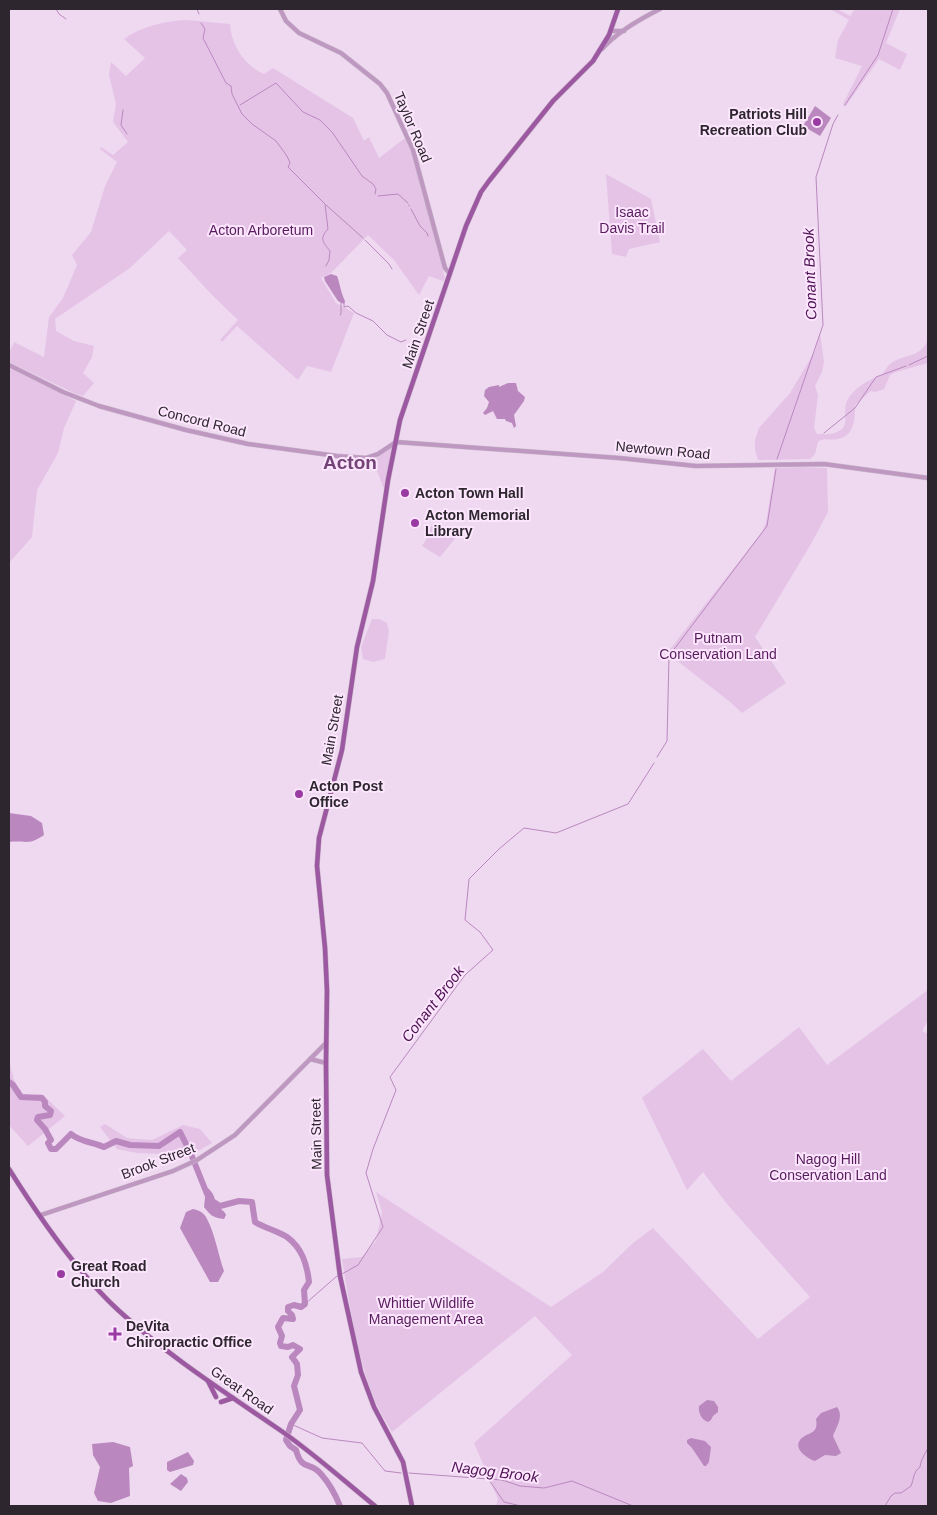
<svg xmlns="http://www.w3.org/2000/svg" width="937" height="1515" font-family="Helvetica,sans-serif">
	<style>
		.green { fill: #e5c3e7 }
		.water { fill: #ba88be }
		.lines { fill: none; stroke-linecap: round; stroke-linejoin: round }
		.stream { stroke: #ba88be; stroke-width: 1 }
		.river { stroke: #ba88be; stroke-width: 6 }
		.minor-casing { stroke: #c8b5c9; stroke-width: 5 }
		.major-casing { stroke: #c8b5c9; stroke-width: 5.5 }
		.minor { stroke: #be98c0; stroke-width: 4 }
		.major { stroke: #9c58a1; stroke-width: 4.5 }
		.poi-dot { fill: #9a3ba3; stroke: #fce6fd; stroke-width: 2 }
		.labels { text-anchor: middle; stroke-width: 4; stroke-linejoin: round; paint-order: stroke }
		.poi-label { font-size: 14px; font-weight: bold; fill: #2e262e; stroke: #fce6fd; text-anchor: start }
		.street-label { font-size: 14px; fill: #2e262e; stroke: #fce6fd }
		.park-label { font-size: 14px; fill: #581c5e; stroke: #fce6fd }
		.water-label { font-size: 15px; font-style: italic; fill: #4f1255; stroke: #fce6fd }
		.district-label { font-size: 19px; font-weight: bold; fill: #734377; stroke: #fce6fd }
	</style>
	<rect width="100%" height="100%" fill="#eed9f0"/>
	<g class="green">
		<path d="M833 9H837L850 16 855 9H900L886 43 907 54 900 70 879 59 845 107 843 104 862 66 835 58 838 40 849 20 832 10Z"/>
		<path d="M187 20 230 24C231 45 245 66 264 74L273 68 353 118 364 141 369 137 379 158 405 138 411 149 445 278 443 281 429 276 419 295 394 260 368 235 331 273 321 278 336 303 354 313 331 372 307 366 298 380 237 326 222 342 220 340 238 320 212 295 178 258 187 250 169 231 130 268 55 319 56 331 74 341 94 346 92 357 83 373 94 383 83 396 76 394 11 363C6 356 11 349 14 342L44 357 49 317 63 298 77 265 72 255 91 232 105 186 117 162 100 149 101 147 113 155 128 142 113 122 116 104 109 75 111 62 126 76 145 58 124 39C142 26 165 21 187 20Z"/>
		<path d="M606 174 651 199 660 242 629 249 626 257 612 254Z"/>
		<path d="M820 333 824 362 822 372 815 386 818 395 814 428 817 434C823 434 832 435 837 432 850 427 843 414 846 404 850 390 869 379 882 375 884 372 886 368 889 365 902 353 919 360 928 340V363L896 372 890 375 884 389 875 392 871 391 855 405C855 418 855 436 838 439 830 441 825 437 818 442L815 454 810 459 758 460 755 450V440L759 428 790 393 815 351Z"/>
		<path d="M9 368 76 401 64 428 58 453 37 490 32 537 9 563Z"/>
		<path d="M394 444 386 487H383L378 473 367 461 387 451Z"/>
		<path d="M802 467 827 468 828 512 811 544 755 637 786 683 742 713 729 701 667 653 762 532 766 522 775 468Z"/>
		<path d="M431 526 458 535 440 557 422 546 428 537Z"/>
		<path d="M372 619H379L387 623 389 631 385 659 373 662 363 659 361 647Z"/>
		<path d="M928 990V1020L922 1031 928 1034V1506H496L498 1499 474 1443 572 1355 535 1316 392 1432C384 1419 376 1405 371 1391 356 1349 349 1303 342 1259L362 1257 376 1241 382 1212 376 1192 551 1307 603 1272 633 1243 653 1228 758 1339 810 1297 727 1204 703 1172 687 1190 642 1098 703 1049 731 1081 799 1027 827 1065Z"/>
		<path d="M9 1061 14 1080 24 1096 42 1094 65 1116 28 1146 9 1125Z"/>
		<path d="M105 1124 127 1138 152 1140 183 1125 200 1129 212 1143 184 1159 162 1154 137 1153 117 1149 100 1127Z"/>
	</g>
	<g class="water">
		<path d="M815 106 831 118 820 136 803 126Z"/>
		<path d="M331 274 337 276C340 284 341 293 345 301L344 304 338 301 325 281 324 277Z"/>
		<path d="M508 383H516L518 391 525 397 524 401 514 415 516 426 514 428 512 423 506 421 505 419H497L493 411 485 415 483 413 487 408 489 402 484 396 485 390 489 387 499 385V387Z"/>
		<path d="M9 813 31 816 42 823 44 835C28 846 26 840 9 842Z"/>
		<path d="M208 1188C216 1196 213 1198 218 1206 221 1210 224 1210 226 1215L224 1219C213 1218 210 1215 204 1207L206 1189Z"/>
		<path d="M193 1209C198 1210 203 1212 206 1217 215 1233 218 1254 224 1271L218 1282H210L180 1228 186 1212Z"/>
		<path d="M707 1400 714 1401 718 1407V1412L713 1416 711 1420 708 1422C702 1420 698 1413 699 1406Z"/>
		<path d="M837 1407C844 1416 837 1426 833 1436L841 1453 836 1456 825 1455 815 1461C808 1459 793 1449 800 1440 807 1431 819 1436 816 1419L821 1413Z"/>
		<path d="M691 1438 705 1441 711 1447 709 1462 706 1466H704L692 1448 687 1443V1440Z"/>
		<path d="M113 1442 130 1447 133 1466 129 1468 130 1496 111 1503 98 1501 94 1493 100 1467 93 1455 92 1444Z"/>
		<path d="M188 1452 194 1461 193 1465 170 1472 167 1470V1462Z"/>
		<path d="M181 1474 187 1478 188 1482 181 1491 170 1484Z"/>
	</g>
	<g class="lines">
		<g class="stream">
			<path d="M56 9 59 14 66 19"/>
			<path d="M197 9 199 14"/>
			<path d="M201 23 205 29 203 38 226 83 231 86 232 94 242 114 252 124 276 141 287 156 290 163 288 167 325 204 328 229C319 239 323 242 330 251L329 260 326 266"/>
			<path d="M240 105 276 83 303 112 320 120 332 132 362 176 373 184 376 189 375 194"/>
			<path d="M845 105 878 55 893 9"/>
			<path d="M123 110 121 125 127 134"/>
			<path d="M378 196 398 194 408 203"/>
			<path d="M326 205 363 238"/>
			<path d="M409 205V206"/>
			<path d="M411 209 420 226 427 233 428 236"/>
			<path d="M365 240 389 264 392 269"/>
			<path d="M344 302V307L348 306 356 313 373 321 387 335 401 342 406 340"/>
			<path d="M340 315 341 314V302"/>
			<path d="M909 365 928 356"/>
			<path d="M824 433 855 408 876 377 906 366"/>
			<path d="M777 459 823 325 816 177 833 124 838 115"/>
			<path d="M657 757 667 741 669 656 767 526 776 469"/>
			<path d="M342 1274 358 1265 383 1227 366 1173 373 1149 396 1090 390 1077 465 975 493 950 480 932 465 920 469 879 499 849 524 828 556 833 628 804 654 763"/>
			<path d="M305 1304 337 1276"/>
			<path d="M291 1424 322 1438 362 1443 385 1471 401 1473"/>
			<path d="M409 1473 502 1480 520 1486 544 1488 572 1481 633 1506"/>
			<path d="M489 1480 504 1502 521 1506"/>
			<path d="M885 1506 891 1496 895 1493H901L911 1486C914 1479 913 1472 920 1467 921 1458 926 1454 928 1447"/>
		</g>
		<path class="river" d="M9 1082 13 1085 21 1097 42 1098 45 1102V1106L51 1111 50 1115 38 1117 37 1120 45 1129 51 1140 48 1143 51 1149H56L71 1134C80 1142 93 1142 104 1147L116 1141 130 1145 159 1146 180 1132 191 1154 209 1199 220 1206 239 1201 252 1202 255 1222C265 1228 278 1231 287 1237 302 1248 307 1264 309 1282L304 1290 305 1304 301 1307 294 1305 288 1307V1311L292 1315 293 1319 283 1318 278 1327 282 1336 280 1343 281 1346 288 1347 293 1345 300 1349 292 1357 297 1364 298 1375 294 1386 300 1410 291 1424 286 1440 290 1446 296 1450C302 1472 310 1461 321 1474 329 1483 336 1496 340 1506"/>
		<g class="minor-casing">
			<g id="minor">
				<path d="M280 9 286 21 299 33 341 53 380 84 387 93 413 150 445 268 450 274"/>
				<path d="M611 31H624"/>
				<path d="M602 49C617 32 640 19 660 9"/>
				<path d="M9 365 63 392 99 406 186 430 248 444 337 456 366 458 378 454 396 442 619 458 696 466 824 464 928 478"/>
				<path d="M310 1059 326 1063"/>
				<path d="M41 1215 173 1171 197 1160 235 1135 326 1043"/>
			</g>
		</g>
		<g class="major-casing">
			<g id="major">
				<path d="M9 1169C39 1217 77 1272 118 1310 167 1355 223 1391 277 1428 311 1451 343 1480 375 1506"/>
				<path d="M208 1381 216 1397"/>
				<path d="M221 1402 233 1398"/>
				<path d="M412 1506 403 1462 374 1407 361 1372 340 1276 327 1175 326 1063 327 991 325 948 317 866 319 838 342 750 357 647 373 581 388 480 400 420 466 226 481 192 489 181 553 101 593 61 609 35 618 9"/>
			</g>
		</g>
		<use href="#minor" class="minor"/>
		<use href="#major" class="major"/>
	</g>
	<g class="poi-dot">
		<circle cx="817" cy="122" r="5"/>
		<circle cx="405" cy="493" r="5"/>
		<circle cx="415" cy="523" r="5"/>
		<circle cx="299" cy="794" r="5"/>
		<circle cx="61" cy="1274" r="5"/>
		<path d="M112.5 1326.5h5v5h5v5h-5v5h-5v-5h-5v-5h5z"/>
	</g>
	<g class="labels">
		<g class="poi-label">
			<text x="807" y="119" text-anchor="end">Patriots Hill<tspan x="807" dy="16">Recreation Club</tspan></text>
			<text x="415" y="498">Acton Town Hall</text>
			<text x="425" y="520">Acton Memorial<tspan x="425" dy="16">Library</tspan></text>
			<text x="309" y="791">Acton Post<tspan x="309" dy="16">Office</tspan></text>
			<text x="71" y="1271">Great Road<tspan x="71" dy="16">Church</tspan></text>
			<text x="126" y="1331">DeVita<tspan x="126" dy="16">Chiropractic Office</tspan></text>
		</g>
		<g class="street-label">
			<text transform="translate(413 127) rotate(67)" y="5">Taylor Road</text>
			<text transform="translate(418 334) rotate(-71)" y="5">Main Street</text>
			<text transform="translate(202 421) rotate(14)" y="5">Concord Road</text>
			<text transform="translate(663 450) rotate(5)" y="5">Newtown Road</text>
			<text transform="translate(332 730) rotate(-80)" y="5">Main Street</text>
			<text transform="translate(316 1134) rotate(-91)" y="5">Main Street</text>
			<text transform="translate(158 1161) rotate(-21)" y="5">Brook Street</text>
			<text transform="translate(242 1390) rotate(35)" y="5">Great Road</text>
		</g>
		<g class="park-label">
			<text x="632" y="217">Isaac<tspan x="632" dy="16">Davis Trail</tspan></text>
			<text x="261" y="235">Acton Arboretum</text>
			<text x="718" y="643">Putnam<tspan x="718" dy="16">Conservation Land</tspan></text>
			<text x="828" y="1164">Nagog Hill<tspan x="828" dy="16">Conservation Land</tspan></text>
			<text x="426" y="1308">Whittier Wildlife<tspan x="426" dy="16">Management Area</tspan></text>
		</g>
		<g class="water-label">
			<text transform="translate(810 274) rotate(-92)" y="5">Conant Brook</text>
			<text transform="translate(433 1004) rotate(-52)" y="5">Conant Brook</text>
			<text transform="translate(495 1472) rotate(7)" y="5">Nagog Brook</text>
		</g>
		<g class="district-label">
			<text x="350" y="469">Acton</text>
		</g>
	</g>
	<rect width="937" height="1515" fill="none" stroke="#2e262e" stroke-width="20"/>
</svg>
